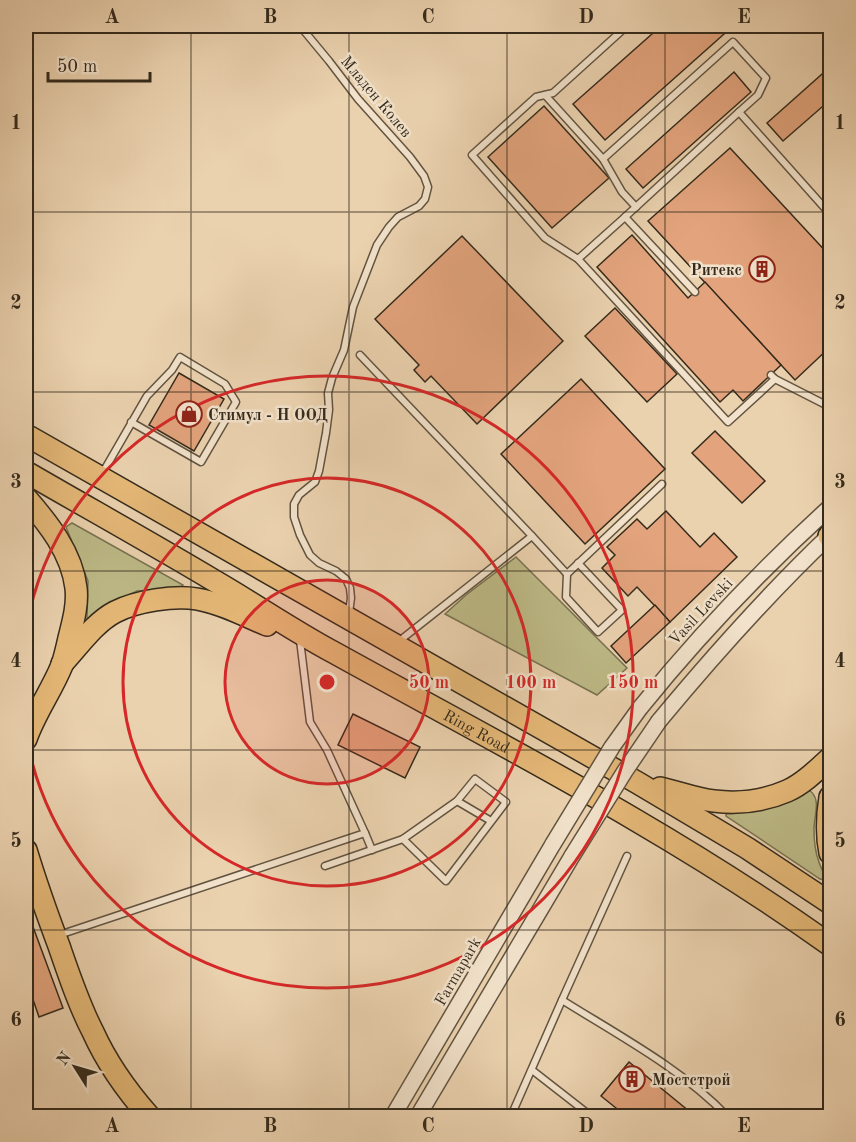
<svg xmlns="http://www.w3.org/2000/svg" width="856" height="1142" font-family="'Old Standard TT',serif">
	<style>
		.green { fill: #bdba87; stroke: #787252; stroke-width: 1.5 }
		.building { fill: #e3a47d; stroke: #342a1c; stroke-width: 1.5 }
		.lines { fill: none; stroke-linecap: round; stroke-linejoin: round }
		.service-casing { stroke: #625441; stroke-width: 9 }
		.tertiary-casing { stroke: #625441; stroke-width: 18 }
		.trunk-casing { stroke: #342a1c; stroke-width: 24 }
		.service { stroke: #f2e2cb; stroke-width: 6 }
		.tertiary { stroke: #f2e2cb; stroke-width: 15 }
		.trunk { stroke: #e6b978; stroke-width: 21 }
		.tertiary-bridge-casing { stroke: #625441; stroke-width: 18; stroke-linecap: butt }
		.tertiary-bridge { stroke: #f2e2cb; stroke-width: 15 }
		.grid { fill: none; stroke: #342a1c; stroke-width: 1.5; stroke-opacity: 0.55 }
		.ring { fill: none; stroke: #d62828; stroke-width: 3 }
		.labels { text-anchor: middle; stroke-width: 5; stroke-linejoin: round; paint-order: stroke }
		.street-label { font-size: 16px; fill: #342a1c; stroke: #f2e2cb }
		.poi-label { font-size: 16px; font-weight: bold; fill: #342a1c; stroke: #f2e2cb; text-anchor: start }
		.centre { fill: #d62828; stroke: #f2e2cb; stroke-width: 3 }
		.ring-label { font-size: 18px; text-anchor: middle; font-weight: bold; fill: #d62828; stroke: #f2e2cb; stroke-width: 5; stroke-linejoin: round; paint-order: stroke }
		.neatline { fill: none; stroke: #342a1c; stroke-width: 2 }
		.grid-label { font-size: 20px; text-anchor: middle; font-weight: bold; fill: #342a1c }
	</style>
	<rect width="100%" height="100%" fill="#ebd2af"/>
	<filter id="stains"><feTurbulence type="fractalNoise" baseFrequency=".00333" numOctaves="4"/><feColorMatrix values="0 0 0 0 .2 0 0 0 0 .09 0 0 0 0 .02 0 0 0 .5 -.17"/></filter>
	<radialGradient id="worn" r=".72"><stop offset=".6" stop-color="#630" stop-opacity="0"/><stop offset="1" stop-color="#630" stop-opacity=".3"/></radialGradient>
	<g class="green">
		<path d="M72 523 183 585 181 588 137 591 105 607 91 618 87 619 88 581 66 527Z"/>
		<path d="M516 557 627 668 597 695 445 614 466 595Z"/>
		<path d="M809 790C822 799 814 815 814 829 814 840 815 852 819 862 821 869 825 873 825 880L820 879 726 816V814L750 812 779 803Z"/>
	</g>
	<g class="building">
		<path d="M661 26H733L605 140 573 104Z"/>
		<path d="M830 67V100L783 141 767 123Z"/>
		<path d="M734 72 751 92 643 188 626 169Z"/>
		<path d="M544 106 609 178 552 228 488 157Z"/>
		<path d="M730 148 830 256V347L795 380 648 221Z"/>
		<path d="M632 235 688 298 705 282 781 365 743 401 733 390 720 402 597 267Z"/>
		<path d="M462 236 563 341 477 424 431 376 425 382 414 370 419 365 375 319Z"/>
		<path d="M615 308 677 374 647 402 585 336Z"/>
		<path d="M179 373 224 399 194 451 149 425Z"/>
		<path d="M581 379 665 469 585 544 501 454Z"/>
		<path d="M715 431 765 481 742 503 692 453Z"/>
		<path d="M666 511 700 547 714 533 737 557 670 622 637 587 628 596 602 568 615 555 607 547 637 519 647 529Z"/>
		<path d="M655 605 670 622 626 663 611 646Z"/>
		<path d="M353 714 420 747 405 778 338 745Z"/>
		<path d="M29 916 63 1008 39 1017 26 979V918Z"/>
		<path d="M629 1062 695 1116H626L601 1096Z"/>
	</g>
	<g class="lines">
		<g class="service-casing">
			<g id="service">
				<path d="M300 26 329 61 358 99 410 157 424 176 428 187 425 199 419 206 398 217 389 227 377 245 353 307 344 350 332 378 328 393 329 410 326 433 319 471 315 482 299 495 294 504V517L300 535 310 555 319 563 336 571 346 579 350 588 351 598 349 613"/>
				<path d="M545 95 603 159 622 192 636 207"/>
				<path d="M603 159 733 42 766 78 758 95 739 112"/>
				<path d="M625 217 578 259 728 422 775 379"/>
				<path d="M578 259 545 238 472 155 536 97 553 93 627 26"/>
				<path d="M695 292 625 217 739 112 830 214"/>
				<path d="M360 355 532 536 398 642"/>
				<path d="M771 375 775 379 830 407"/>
				<path d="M102 474 147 396 172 370 180 357 225 384 236 402 201 462 131 422"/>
				<path d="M532 536 567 574 662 484"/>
				<path d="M567 574 566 597 598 632 622 610 578 563"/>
				<path d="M365 833 372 850"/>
				<path d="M403 839 446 881 506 802 475 779 457 801 491 821"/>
				<path d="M325 866 403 839 457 801"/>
				<path d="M59 935 365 833 327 750 310 722 300 640"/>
				<path d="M562 1000 627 856"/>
				<path d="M532 1070 591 1116"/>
				<path d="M511 1116 562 1000C618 1035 682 1069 727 1116"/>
			</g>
		</g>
		<g class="tertiary-casing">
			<g id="tertiary">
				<path d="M640 708C698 636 760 571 828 509L830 508"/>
				<path d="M659 721C713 656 769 593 830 535"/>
				<path d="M393 1116 553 844"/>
				<path d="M418 1116 572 856"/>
			</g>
		</g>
		<g class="trunk-casing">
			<g id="trunk">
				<path d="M26 435 638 783 747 848 830 903"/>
				<path id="s1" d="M26 472C88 508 151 543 213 580 253 603 292 630 333 652 501 745 674 833 830 945"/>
				<path d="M26 498C48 523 72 553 76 588 78 605 73 622 69 638 67 647 65 656 62 665 52 690 35 713 26 739"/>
				<path d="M829 536H830"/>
				<path d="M62 664C78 647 94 623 115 612 136 601 175 595 197 599 221 603 245 616 267 625"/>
				<path d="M660 788C678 792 696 799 714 801 738 804 764 801 787 791 803 784 817 770 830 758"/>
				<path d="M830 797C827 816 826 834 830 853"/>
				<path d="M26 850C36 883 47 914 59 946 69 975 79 1005 93 1032 107 1063 127 1091 149 1116"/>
			</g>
		</g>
		<use href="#service" class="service"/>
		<use href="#tertiary" class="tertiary"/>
		<use href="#trunk" class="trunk"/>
		<g class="tertiary-bridge-casing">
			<g id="tertiary-bridge">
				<path d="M553 844 612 747 640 708"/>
				<path d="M572 856 625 771 659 721"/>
			</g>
		</g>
		<use href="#tertiary-bridge" class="tertiary-bridge"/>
	</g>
	<path class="grid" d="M191 26V1116M349 26V1116M507 26V1116M665 26V1116M26 212H830M26 392H830M26 571H830M26 750H830M26 930H830"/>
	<circle cx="327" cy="682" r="102" fill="#d62828" fill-opacity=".12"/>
	<g class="ring">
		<circle cx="327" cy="682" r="102"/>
		<circle cx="327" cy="682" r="204"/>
		<path d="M26 629A306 306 0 1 1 26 735"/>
	</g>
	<defs>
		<g id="building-ring" transform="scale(1.35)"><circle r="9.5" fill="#f2e2cb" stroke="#8f2418" stroke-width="1.5"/><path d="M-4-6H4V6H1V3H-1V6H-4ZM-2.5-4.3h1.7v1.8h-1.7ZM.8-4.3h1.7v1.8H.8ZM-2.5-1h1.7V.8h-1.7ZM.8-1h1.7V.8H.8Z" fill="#8f2418"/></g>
		<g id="shop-ring" transform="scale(1.35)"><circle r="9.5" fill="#f2e2cb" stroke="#8f2418" stroke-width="1.5"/><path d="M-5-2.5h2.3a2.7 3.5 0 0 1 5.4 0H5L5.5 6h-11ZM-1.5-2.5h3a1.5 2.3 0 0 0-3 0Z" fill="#8f2418"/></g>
	</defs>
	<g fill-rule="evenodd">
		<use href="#building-ring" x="762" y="269"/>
		<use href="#shop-ring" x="189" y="414"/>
		<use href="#building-ring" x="632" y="1079"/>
	</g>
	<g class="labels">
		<g class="street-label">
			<text transform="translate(377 96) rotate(50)" y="6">Младен Колев</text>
			<text transform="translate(700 611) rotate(-47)" y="6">Vasil Levski</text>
			<text dy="6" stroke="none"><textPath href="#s1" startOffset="520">Ring Road</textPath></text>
			<text transform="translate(457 971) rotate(-60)" y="6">Farmapark</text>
		</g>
		<g class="poi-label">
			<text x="742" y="275" text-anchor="end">Ритекс</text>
			<text x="208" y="420">Стимул - Н ООД</text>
			<text x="652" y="1085">Мостстрой</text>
		</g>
	</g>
	<circle cx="327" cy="682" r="9" class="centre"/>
	<g class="ring-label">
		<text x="429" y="688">50 m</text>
		<text x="531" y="688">100 m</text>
		<text x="633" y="688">150 m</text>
	</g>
	<rect width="856" height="1142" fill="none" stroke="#ebd2af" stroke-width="66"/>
	<g transform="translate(75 1067) rotate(307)" stroke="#f2e2cb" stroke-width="4.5" paint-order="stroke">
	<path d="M0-4.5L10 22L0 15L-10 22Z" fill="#342a1c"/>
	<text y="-9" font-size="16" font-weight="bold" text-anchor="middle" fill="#342a1c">N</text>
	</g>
	<path d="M48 72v9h102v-9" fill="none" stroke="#342a1c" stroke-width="3"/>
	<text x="57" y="72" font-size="18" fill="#342a1c" stroke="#f2e2cb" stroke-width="4.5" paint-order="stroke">50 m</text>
	<rect x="33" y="33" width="790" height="1076" class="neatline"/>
	<g class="grid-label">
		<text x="112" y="23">A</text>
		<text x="270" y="23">B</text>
		<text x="428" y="23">C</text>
		<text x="586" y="23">D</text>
		<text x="744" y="23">E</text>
		<text x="16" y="129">1</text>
		<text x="840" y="129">1</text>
		<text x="16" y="309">2</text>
		<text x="840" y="309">2</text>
		<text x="16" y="488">3</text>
		<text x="840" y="488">3</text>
		<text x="16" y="667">4</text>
		<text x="840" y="667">4</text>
		<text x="16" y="847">5</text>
		<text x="840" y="847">5</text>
		<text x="16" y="1026">6</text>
		<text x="840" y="1026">6</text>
		<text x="112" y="1132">A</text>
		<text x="270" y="1132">B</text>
		<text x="428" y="1132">C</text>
		<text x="586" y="1132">D</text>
		<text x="744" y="1132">E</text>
	</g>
	<rect width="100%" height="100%" filter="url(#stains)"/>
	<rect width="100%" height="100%" fill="url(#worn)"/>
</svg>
